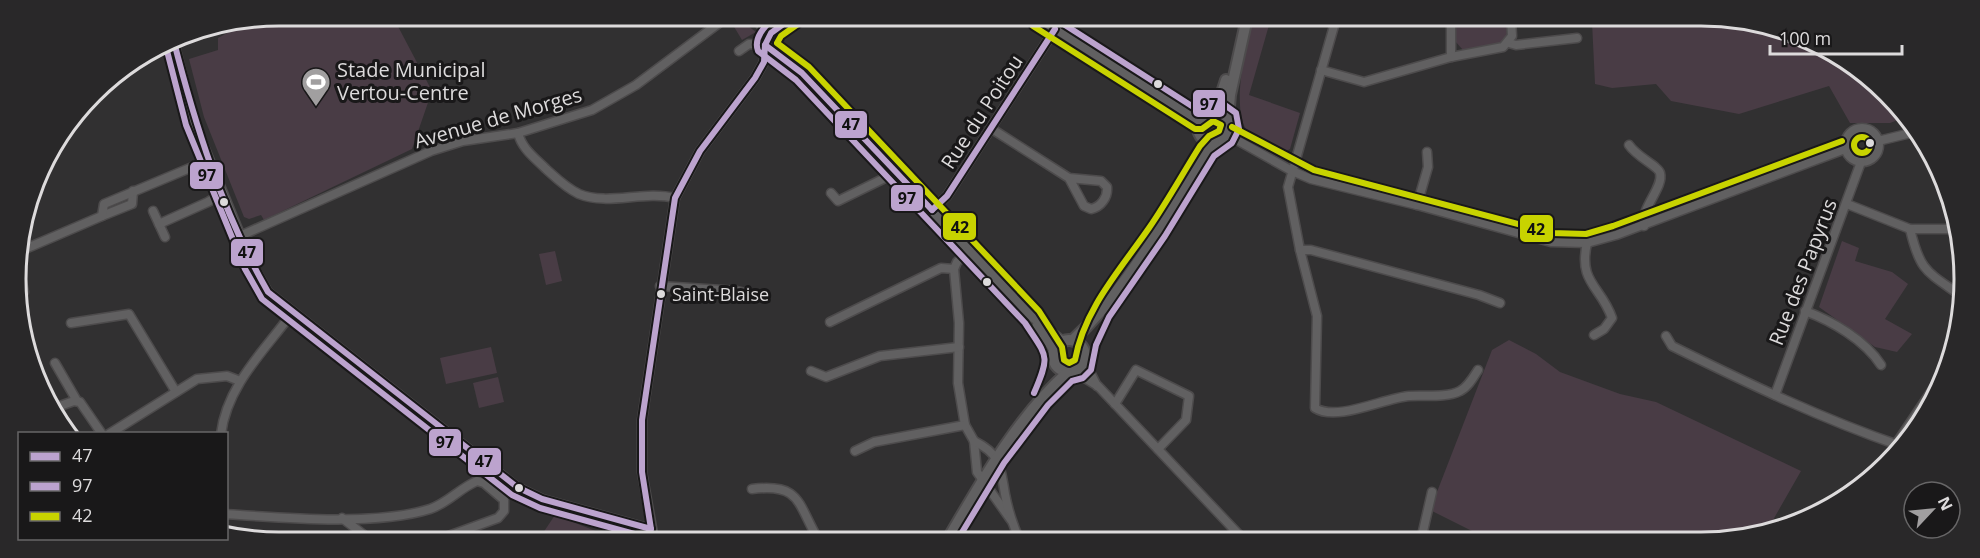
<svg xmlns="http://www.w3.org/2000/svg" width="1980" height="558" font-family="'Open Sans',sans-serif">
	<style>
		.green { fill: #493c45 }
		.lines { fill: none; stroke-linecap: round; stroke-linejoin: round }
		.pedestrian-casing { stroke: #4d4b4c; stroke-width: 10 }
		.minor-casing { stroke: #4d4b4c; stroke-width: 11 }
		.tertiary-casing { stroke: #4d4b4c; stroke-width: 14 }
		.pedestrian { stroke: #616061; stroke-width: 7 }
		.minor { stroke: #616061; stroke-width: 8 }
		.tertiary { stroke: #616061; stroke-width: 10 }
		.bus-1-casing { stroke: #191819; stroke-width: 10 }
		.bus-2-casing { stroke: #191819; stroke-width: 10 }
		.bus-3-casing { stroke: #191819; stroke-width: 10 }
		.bus-1 { stroke: #bca3ce; stroke-width: 6 }
		.bus-2 { stroke: #bca3ce; stroke-width: 6 }
		.bus-3 { stroke: #c8d300; stroke-width: 6 }
		.bus-dot { fill: #dddbdc; stroke: #191819; stroke-width: 2 }
		.labels { text-anchor: middle; stroke-width: 6; stroke-linejoin: round; paint-order: stroke }
		.bus-label { font-size: 18px; fill: #dddbdc; stroke: #191819; text-anchor: start }
		.poi-label { font-size: 20px; fill: #dddbdc; stroke: #191819; text-anchor: start }
		.street-label { font-size: 20px; fill: #dddbdc; stroke: #191819 }
		.rim { fill: none; stroke: #dddbdc; stroke-width: 3 }
		.line-badge { stroke: #191819; stroke-width: 2 }
		.pale-badge-label { font-size: 16px; text-anchor: middle; font-weight: bold; fill: #111 }
	</style>
	<rect width="100%" height="100%" fill="#313031"/>
	<g class="green">
		<path d="M279 15H392L432 91 412 149 264 220 261 215 249 219 244 217 204 117 189 59 218 50V38L249 21Z"/>
		<path d="M1252 18H1271L1249 95 1300 113 1290 149 1280 154C1269 149 1257 144 1249 134 1229 109 1247 47 1252 18Z"/>
		<path d="M739 19 756 32 742 40 730 20Z"/>
		<path d="M1455 19H1506L1507 37 1498 46 1463 50 1455 41Z"/>
		<path d="M1577 19 1752 20 1847 59 1906 117 1890 123H1850L1829 86 1739 114 1671 101 1656 84 1612 88 1595 84 1592 22Z"/>
		<path d="M1842 241 1859 248 1855 261 1892 272 1908 284 1885 319 1912 334 1897 352 1875 347 1819 307Z"/>
		<path d="M555 251 562 281 546 285 539 254Z"/>
		<path d="M1509 340 1536 354 1560 372 1620 394 1656 402 1801 471 1773 520 1772 530 1735 541 1675 538 1674 541 1475 540 1474 532 1430 510 1492 350Z"/>
		<path d="M491 347 497 373 446 384 440 358Z"/>
		<path d="M498 377 504 402 479 408 473 383Z"/>
		<path d="M555 515 616 539H539Z"/>
	</g>
	<g class="lines">
		<g class="pedestrian-casing">
			<path id="pedestrian" d="M754 17 763 29"/>
		</g>
		<g class="minor-casing">
			<g id="minor">
				<path d="M1038 18 1199 121"/>
				<path d="M1336 19 1288 187 1300 250 1317 316 1315 408C1337 422 1384 398 1409 396 1424 395 1447 398 1460 391 1468 387 1473 378 1478 370"/>
				<path d="M1451 19V57"/>
				<path d="M173 38 194 122 253 266 268 292 517 487 542 499 651 529"/>
				<path d="M1509 43 1516 45 1577 38"/>
				<path d="M765 45 802 73 1032 317 1063 341"/>
				<path d="M739 51 749 44 765 45"/>
				<path d="M1321 70 1364 82 1451 57 1503 47 1512 36 1511 19"/>
				<circle cx="1862" cy="145" r="17"/>
				<path d="M992 129 1069 178 1101 181 1107 187C1108 197 1101 207 1091 209L1084 206 1069 178"/>
				<path d="M518 133C522 149 535 158 546 169 556 178 566 188 579 194 608 206 644 190 675 198"/>
				<path d="M1228 135 1292 171 1311 179 1417 205 1551 242 1587 243 1616 235 1845 149"/>
				<path d="M1878 141 1919 131"/>
				<path d="M1629 145C1637 157 1658 166 1660 173 1664 188 1640 208 1644 226"/>
				<path d="M831 193 838 201 885 178 895 170"/>
				<path d="M1847 204 1910 229H1960"/>
				<path d="M1417 205 1428 167 1427 152"/>
				<path d="M932 210 947 196 1055 29"/>
				<path d="M153 211 165 237"/>
				<path d="M102 216 132 204 133 191"/>
				<path d="M159 224 208 202 223 193"/>
				<path d="M1910 229C1920 271 1926 271 1960 295"/>
				<path d="M240 236 431 151 463 141 518 133 592 110 636 85 719 23"/>
				<path d="M1587 243C1578 283 1601 286 1612 318L1604 329 1594 335"/>
				<path d="M969 250 957 262 954 269 959 323 958 383 965 425 974 441 977 472 1011 520"/>
				<path d="M1300 250H1311L1479 295 1500 303"/>
				<path d="M18 252 102 216 104 204 209 160"/>
				<path d="M17 258 24 292"/>
				<path d="M660 286 737 291 758 296"/>
				<path d="M1805 311C1832 321 1865 340 1881 365"/>
				<path d="M830 322 941 268 954 269"/>
				<path d="M71 323 129 314 176 392"/>
				<path d="M1037 325 1054 351"/>
				<path d="M1666 336 1672 346C1747 383 1822 419 1901 446"/>
				<path d="M1085 362 1097 386"/>
				<path d="M55 363 77 401"/>
				<path d="M811 371 826 377 880 356 959 347"/>
				<path d="M1075 372 1098 386 1244 540"/>
				<path d="M1775 395 1861 162"/>
				<path d="M1115 404 1136 370 1189 396 1186 420 1158 449"/>
				<path d="M54 408 74 401 80 402 102 434"/>
				<path d="M109 434 197 379 227 376 240 381"/>
				<path d="M221 434C227 385 265 350 292 313"/>
				<path d="M974 441C1002 455 1000 467 1005 494 1008 510 1013 525 1019 539"/>
				<path d="M1896 444 1945 371"/>
				<path d="M855 451 874 442 965 425"/>
				<path d="M752 489C801 483 797 503 818 539"/>
				<path d="M226 514C283 518 376 526 430 509 448 503 460 488 477 481L484 483 504 500V511L498 518 443 538"/>
				<path d="M342 518 368 538"/>
				<path d="M654 539 642 472V420L675 198 700 151 755 78 764 62 765 45"/>
				<path d="M1421 540 1432 492"/>
			</g>
		</g>
		<g class="tertiary-casing">
			<g id="tertiary">
				<path d="M1210 111 1220 99 1226 80"/>
				<circle cx="1214" cy="127" r="16"/>
				<path d="M1228 118 1230 95 1247 18"/>
				<circle cx="1069" cy="356" r="16"/>
				<path d="M1073 340C1113 303 1146 252 1174 205 1187 183 1197 161 1214 143"/>
				<path d="M948 539C982 481 1017 418 1067 373"/>
			</g>
		</g>
		<use href="#pedestrian" class="pedestrian"/>
		<use href="#minor" class="minor"/>
		<use href="#tertiary" class="tertiary"/>
		<g class="bus-1-casing">
			<g id="bus-1">
				<path d="M173 38C195 125 223 214 268 292L517 487 542 499 651 529"/>
				<path d="M765 45 802 73 932 210"/>
				<path d="M932 210 947 196 1055 29"/>
				<path d="M651 529 642 472V420L675 198 700 151 755 78 764 62 765 45 771 33 793 17"/>
			</g>
		</g>
		<g class="bus-2-casing">
			<g id="bus-2">
				<path d="M774 18C765 26 753 38 758 51L796 80 1025 323C1047 357 1051 354 1034 393"/>
				<path d="M165 43 186 125 245 269 262 299 512 495 540 508 649 538"/>
				<path d="M958 539 1004 463 1048 405 1072 381 1083 378 1091 370 1096 345 1109 317 1165 236 1214 156 1232 143 1239 129 1236 113 1222 103 1205 104 1198 110 1054 18"/>
			</g>
		</g>
		<g class="bus-3-casing">
			<g id="bus-3">
				<path d="M798 24 781 36 777 43 809 67 1039 311 1062 347 1064 360 1069 363 1075 360C1084 309 1120 270 1149 228 1167 202 1183 173 1200 146L1209 136 1219 131 1221 125 1213 121 1202 129H1195L1033 26"/>
				<path d="M1232 127 1314 170 1552 233 1586 234 1613 226 1842 141"/>
				<circle cx="1862" cy="145" r="8"/>
			</g>
		</g>
		<use href="#bus-1" class="bus-1"/>
		<use href="#bus-2" class="bus-2"/>
		<use href="#bus-3" class="bus-3"/>
	</g>
	<defs>
		<g id="stadium-pin" transform="scale(1.5)"><path d="M0 17L-7.5 6A9.5 9.5 0 1 1 7.5 6Z" fill="#a19fa0" stroke="#191819"/><path d="M0-5a6.5 5 0 1 0 0 10a6.5 5 0 1 0 0-10ZM-3.5-1.8h7v3.6h-7Z" fill="#fff"/></g>
	</defs>
	<g fill-rule="evenodd">
		<use href="#stadium-pin" x="316" y="82"/>
	</g>
	<g class="bus-dot">
		<circle cx="1158" cy="84" r="5"/>
		<circle cx="1870" cy="143" r="5"/>
		<circle cx="224" cy="202" r="5"/>
		<circle cx="987" cy="282" r="5"/>
		<circle cx="661" cy="294" r="5"/>
		<circle cx="519" cy="488" r="5"/>
	</g>
	<g class="labels">
		<g class="bus-label">
			<text x="672" y="301">Saint-Blaise</text>
		</g>
		<g class="poi-label">
			<text x="337" y="77">Stade Municipal<tspan x="337" dy="23">Vertou-Centre</tspan></text>
		</g>
		<g class="street-label">
			<text transform="translate(982 112) rotate(-57)" y="7">Rue du Poitou</text>
			<text transform="translate(498 118) rotate(-16)" y="7">Avenue de Morges</text>
			<text transform="translate(1803 272) rotate(-69)" y="7">Rue des Papyrus</text>
		</g>
	</g>
	<path d="M0 0H1980V558H0ZM279 26H1701A253 253 0 0 1 1954 279V279A253 253 0 0 1 1701 532H279A253 253 0 0 1 26 279V279A253 253 0 0 1 279 26Z" fill="#292829" fill-rule="evenodd"/>
	<path class="rim" d="M279 26H1701A253 253 0 0 1 1954 279V279A253 253 0 0 1 1701 532H279A253 253 0 0 1 26 279V279A253 253 0 0 1 279 26Z"/>
	<g class="line-badge">
		<rect x="1192" y="89" width="34" height="29" rx="6" fill="#bca3ce"/>
		<rect x="834" y="110" width="34" height="29" rx="6" fill="#bca3ce"/>
		<rect x="189" y="161" width="35" height="29" rx="6" fill="#bca3ce"/>
		<rect x="890" y="184" width="34" height="28" rx="6" fill="#bca3ce"/>
		<rect x="942" y="212" width="35" height="29" rx="6" fill="#c8d300"/>
		<rect x="1519" y="214" width="35" height="29" rx="6" fill="#c8d300"/>
		<rect x="230" y="238" width="34" height="29" rx="6" fill="#bca3ce"/>
		<rect x="428" y="428" width="34" height="29" rx="6" fill="#bca3ce"/>
		<rect x="467" y="447" width="35" height="29" rx="6" fill="#bca3ce"/>
	</g>
	<g class="pale-badge-label">
		<text x="1209" y="110">97</text>
		<text x="851" y="130">47</text>
		<text x="207" y="181">97</text>
		<text x="907" y="204">97</text>
		<text x="960" y="233">42</text>
		<text x="1536" y="235">42</text>
		<text x="247" y="258">47</text>
		<text x="445" y="448">97</text>
		<text x="484" y="467">47</text>
	</g>
	<rect x="18" y="432" width="210" height="108" fill="#191819" stroke="#676667" stroke-width="1.5"/>
	<rect x="30" y="452" width="30" height="9" fill="#bca3ce" stroke="#676667" stroke-width="1.5"/>
	<text x="72" y="462" font-size="18" fill="#dddbdc">47</text>
	<rect x="30" y="482" width="30" height="9" fill="#bca3ce" stroke="#676667" stroke-width="1.5"/>
	<text x="72" y="492" font-size="18" fill="#dddbdc">97</text>
	<rect x="30" y="512" width="30" height="9" fill="#c8d300" stroke="#676667" stroke-width="1.5"/>
	<text x="72" y="522" font-size="18" fill="#dddbdc">42</text>
	<g transform="translate(1932 510) rotate(64)"><circle r="28" fill="#191819" stroke="#676667" stroke-width="1.5"/>
	<path d="M0-4.5L10 22L0 15L-10 22Z" fill="#a19fa0"/>
	<text y="-9" font-size="16" font-weight="bold" text-anchor="middle" fill="#dddbdc">N</text>
	</g>
	<path d="M1770 45v9h132v-9" fill="none" stroke="#dddbdc" stroke-width="3"/>
	<text x="1779" y="45" font-size="18" fill="#dddbdc" stroke="#191819" stroke-width="4.5" paint-order="stroke">100 m</text>
</svg>
